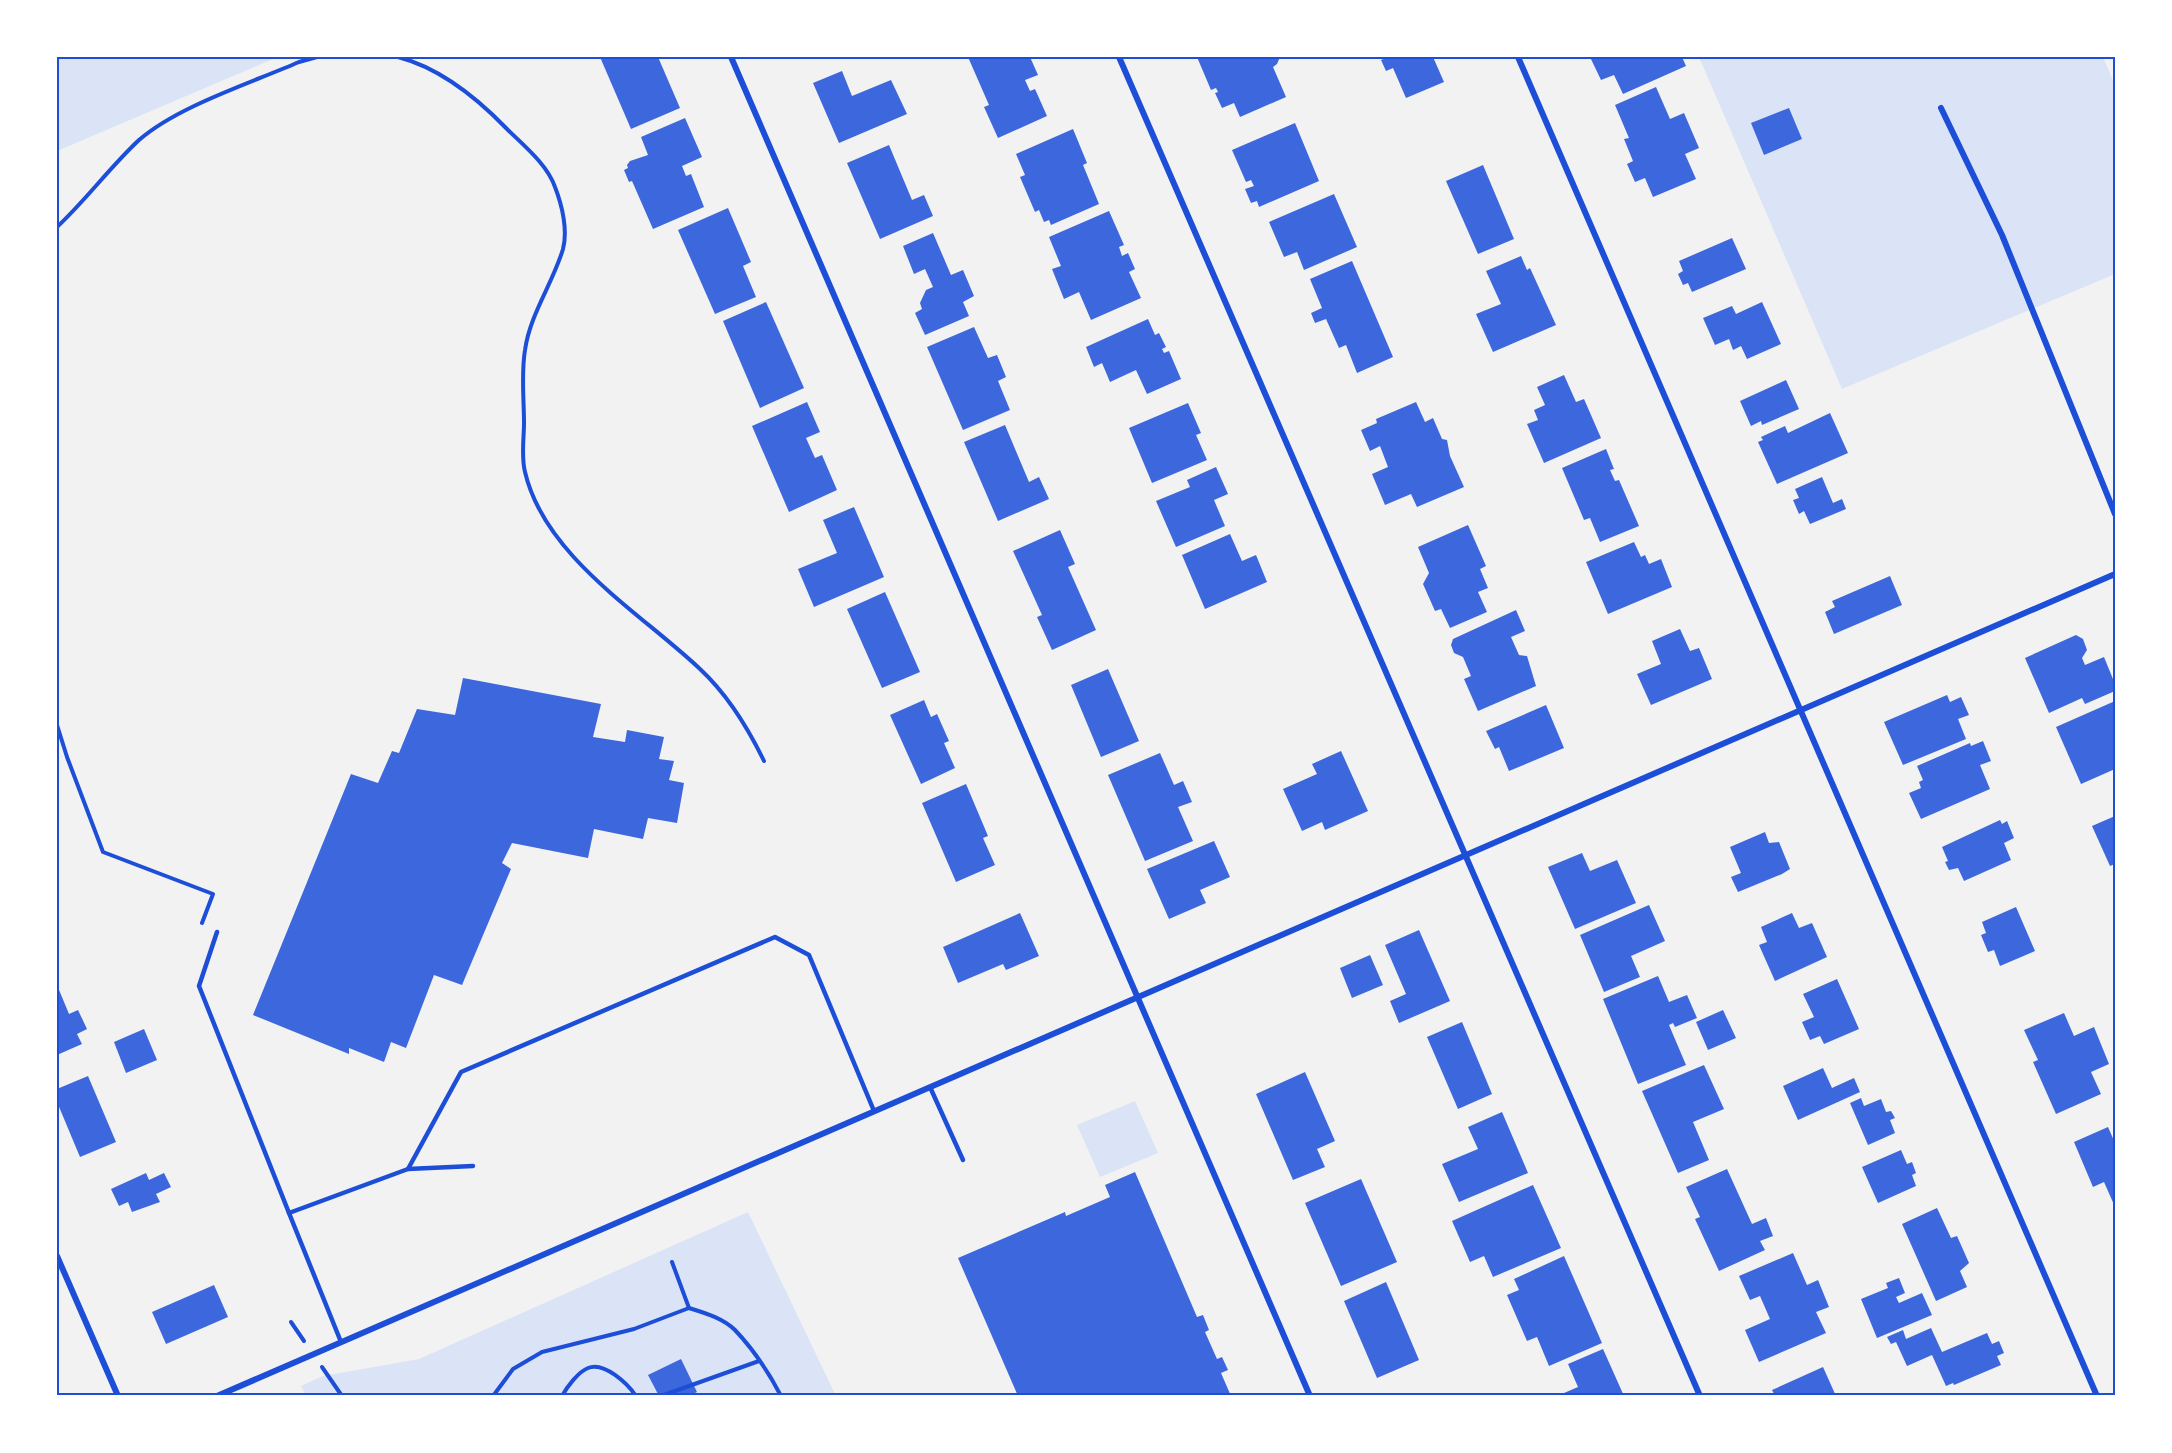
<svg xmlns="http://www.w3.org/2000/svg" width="2172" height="1453" font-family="Ubuntu,sans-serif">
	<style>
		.green { fill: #dbe4f7 }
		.building { fill: #3d67dc }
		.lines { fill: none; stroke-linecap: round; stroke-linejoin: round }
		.path { stroke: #1d4ed8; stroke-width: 4 }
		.service { stroke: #1d4ed8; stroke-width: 4.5 }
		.minor { stroke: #1d4ed8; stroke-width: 6 }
		.neatline { fill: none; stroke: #1d4ed8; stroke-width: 2 }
	</style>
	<rect width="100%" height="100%" fill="#f2f2f2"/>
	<g class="green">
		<path d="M57 57H278L57 151Z"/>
		<path d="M1699 57H2103L2115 85V274L1842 389Z"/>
		<path d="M1135 1101 1158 1153 1100 1177 1077 1125Z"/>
		<path d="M748 1212 836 1396H306L301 1386 323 1376 419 1359Z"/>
	</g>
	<g class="building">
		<path d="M600 57H658L680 108 631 129Z"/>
		<path d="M968 57H1030L1038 75 1025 80 1030 91 1035 89 1047 116 998 138 984 107 989 105Z"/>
		<path d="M1197 57H1280L1277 64 1273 67 1286 97 1240 117 1234 103 1222 108 1215 93 1218 92 1216 88 1211 90Z"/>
		<path d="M1388 57H1433L1444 82 1406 98 1393 68 1386 71 1381 60Z"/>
		<path d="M1590 57H1682L1686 66 1623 94 1614 75 1601 80Z"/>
		<path d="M842 71 852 96 891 80 907 114 839 143 813 83Z"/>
		<path d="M1656 87 1670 119 1684 113 1699 148 1685 154 1696 179 1653 197 1645 178 1635 182 1627 164 1633 161 1624 139 1629 138 1615 105Z"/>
		<path d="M1789 108 1802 139 1764 155 1751 123Z"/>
		<path d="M685 118 702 157 682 166 686 176 691 174 704 207 653 229 632 181 629 182 624 170 628 168 627 165 630 161 648 155 641 137Z"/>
		<path d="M1295 123 1319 181 1259 207 1257 201 1251 203 1245 189 1254 186 1251 180 1246 182 1232 150Z"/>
		<path d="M1073 129 1087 163 1083 165 1099 204 1051 225 1049 220 1044 222 1039 210 1035 212 1020 177 1025 175 1016 154Z"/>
		<path d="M889 145 912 200 924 195 933 216 880 239 847 163Z"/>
		<path d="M1483 165 1514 239 1478 254 1446 181Z"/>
		<path d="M1334 194 1357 247 1304 270 1297 252 1284 257 1269 222Z"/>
		<path d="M728 208 751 262 743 266 756 297 715 314 678 230Z"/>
		<path d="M1109 211 1124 245 1119 247 1122 256 1128 253 1135 269 1129 272 1141 298 1091 320 1079 292 1064 299 1052 269 1061 266 1049 237Z"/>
		<path d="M933 233 951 275 963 270 974 296 963 302 969 316 925 335 915 313 922 309 920 303 926 290 933 287 925 269 914 274 903 246Z"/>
		<path d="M1732 238 1746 269 1692 292 1688 283 1683 285 1678 274 1683 271 1679 261Z"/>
		<path d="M1521 256 1527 270 1530 268 1556 325 1493 352 1476 314 1501 304 1486 271Z"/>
		<path d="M1352 261 1393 357 1357 373 1346 345 1339 348 1326 319 1315 323 1311 313 1322 308 1310 279Z"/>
		<path d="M766 302 804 388 760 408 723 321Z"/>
		<path d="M1762 302 1781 344 1747 359 1741 346 1733 350 1729 339 1715 345 1703 318 1732 306 1736 314Z"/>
		<path d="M1148 319 1155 335 1159 333 1166 347 1162 349 1164 353 1169 351 1181 379 1147 394 1136 370 1110 382 1102 363 1094 367 1086 347Z"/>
		<path d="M974 327 988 358 997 355 1006 377 998 381 1010 410 963 430 927 347Z"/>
		<path d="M1564 375 1576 402 1584 399 1601 438 1544 463 1527 424 1538 420 1534 410 1545 405 1537 387Z"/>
		<path d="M1786 380 1799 409 1762 425 1761 421 1751 426 1740 401Z"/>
		<path d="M807 402 820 432 806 438 815 458 822 455 837 490 789 512 752 426Z"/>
		<path d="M1416 402 1425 422 1433 418 1442 439 1447 440 1450 456 1464 487 1417 507 1411 494 1385 505 1372 474 1388 467 1380 446 1370 451 1361 430 1377 423 1376 419Z"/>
		<path d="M1188 403 1201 433 1196 435 1207 460 1152 483 1129 428Z"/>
		<path d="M1830 413 1848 453 1777 484 1758 442 1763 440 1761 437 1785 426 1788 433Z"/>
		<path d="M1005 425 1029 482 1039 477 1049 499 998 521 964 442Z"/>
		<path d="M1606 449 1614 469 1610 470 1615 481 1619 480 1639 526 1600 542 1590 518 1584 520 1562 468Z"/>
		<path d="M1216 467 1228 494 1214 500 1225 526 1176 547 1156 501 1190 487 1187 480Z"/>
		<path d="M1822 477 1833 503 1842 499 1846 509 1810 524 1804 511 1799 514 1793 500 1799 498 1795 489Z"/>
		<path d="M854 507 884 577 814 607 798 569 837 553 823 520Z"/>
		<path d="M1468 525 1486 566 1480 569 1488 588 1478 592 1487 612 1450 628 1441 609 1435 611 1423 584 1429 573 1418 547Z"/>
		<path d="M1060 530 1075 564 1068 567 1096 630 1052 650 1037 617 1042 615 1013 551Z"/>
		<path d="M1230 534 1242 561 1256 555 1267 582 1205 609 1182 555Z"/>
		<path d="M1634 542 1641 557 1645 555 1649 564 1661 559 1672 587 1608 614 1586 562Z"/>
		<path d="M1890 576 1902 605 1834 634 1825 612 1835 607 1832 601Z"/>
		<path d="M885 592 920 672 882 688 847 609Z"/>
		<path d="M1516 610 1525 631 1511 637 1519 655 1527 656 1536 686 1478 711 1464 679 1471 676 1463 657 1454 653 1451 645 1453 639Z"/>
		<path d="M1680 629 1690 651 1699 648 1712 679 1651 705 1637 674 1661 664 1652 641Z"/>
		<path d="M2076 635 2083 639 2087 650 2082 658 2085 665 2104 657 2115 684V691L2085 704 2082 698 2049 713 2025 658Z"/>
		<path d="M1108 669 1139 741 1101 757 1071 685Z"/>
		<path d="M463 678 601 704 593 737 625 742 627 730 664 737 659 759 674 761 669 780 684 783 677 823 648 818 643 839 594 829 588 858 512 843 502 863 511 869 462 985 434 975 406 1048 391 1042 384 1062 349 1048V1054L253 1015 351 774 378 783 392 751 399 753 417 709 455 715Z"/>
		<path d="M1947 695 1950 702 1961 697 1969 715 1958 719 1966 739 1903 765 1884 722Z"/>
		<path d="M924 700 931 717 937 714 949 741 944 743 955 768 921 784 890 715Z"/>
		<path d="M2115 701V769L2081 784 2056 727Z"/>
		<path d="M1546 705 1564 748 1509 771 1499 747 1495 749 1486 731Z"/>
		<path d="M1983 741 1991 761 1980 765 1990 789 1921 819 1909 793 1921 788 1919 782 1923 780 1917 766 1970 743 1971 746Z"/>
		<path d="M1341 751 1368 811 1325 830 1322 822 1302 831 1283 789 1317 774 1312 764Z"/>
		<path d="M1160 753 1174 785 1183 781 1192 802 1178 807 1193 841 1145 861 1108 775Z"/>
		<path d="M966 784 988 836 983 838 995 865 956 882 922 803Z"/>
		<path d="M2115 816V864L2110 866 2092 826Z"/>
		<path d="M2000 820 2002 824 2007 821 2014 838 2004 843 2011 860 1964 881 1958 868 1949 870 1945 862 1948 861 1942 847Z"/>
		<path d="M1765 832 1769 843 1779 842 1790 869 1782 874 1738 892 1731 877 1741 873 1730 847Z"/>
		<path d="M1214 841 1230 877 1200 890 1206 903 1169 919 1147 869Z"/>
		<path d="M1582 853 1590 871 1617 860 1636 903 1575 929 1548 867Z"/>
		<path d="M1649 905 1665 941 1631 956 1640 977 1604 992 1580 935Z"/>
		<path d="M2016 907 2035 951 2000 966 1994 950 1988 952 1981 935 1986 933 1982 922Z"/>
		<path d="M1020 913 1039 956 1006 970 1003 964 958 983 943 947Z"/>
		<path d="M1792 913 1799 928 1812 923 1827 957 1775 981 1759 945 1767 942 1761 927Z"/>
		<path d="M1419 930 1450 1001 1399 1023 1390 1001 1406 994 1385 945Z"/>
		<path d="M1370 955 1383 985 1352 998 1340 968Z"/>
		<path d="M1658 976 1669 1002 1687 995 1697 1018 1675 1027 1673 1023 1669 1025 1686 1065 1638 1084 1603 999Z"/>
		<path d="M1837 979 1859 1029 1824 1044 1820 1036 1810 1040 1802 1022 1814 1017 1803 994Z"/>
		<path d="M57 985 69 1014 78 1010 87 1029 77 1034 82 1044 57 1055Z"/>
		<path d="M1723 1010 1736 1038 1708 1050 1696 1022Z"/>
		<path d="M2064 1013 2074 1036 2094 1027 2109 1064 2091 1072 2101 1094 2056 1114 2033 1062 2038 1060 2024 1030Z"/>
		<path d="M1462 1022 1492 1094 1458 1109 1427 1037Z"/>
		<path d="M144 1029 157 1060 126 1073 114 1042Z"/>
		<path d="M1704 1065 1724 1109 1693 1122 1709 1160 1678 1173 1642 1091Z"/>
		<path d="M1823 1068 1832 1088 1854 1078 1860 1092 1798 1120 1783 1086Z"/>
		<path d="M1305 1072 1335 1141 1317 1149 1325 1167 1293 1180 1256 1094Z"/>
		<path d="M88 1076 116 1142 80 1157 57 1102V1089Z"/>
		<path d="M1861 1098 1864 1106 1881 1099 1886 1112 1891 1111 1895 1118 1890 1120 1895 1133 1868 1145 1850 1103Z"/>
		<path d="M1502 1112 1528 1173 1459 1202 1442 1164 1478 1149 1468 1127Z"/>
		<path d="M2108 1127 2115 1143V1207L2104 1182 2093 1187 2074 1142Z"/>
		<path d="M1901 1150 1907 1164 1912 1162 1916 1173 1912 1175 1916 1186 1878 1203 1862 1167Z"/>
		<path d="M1727 1169 1752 1224 1766 1218 1773 1236 1760 1241 1765 1250 1719 1271 1695 1219 1700 1217 1686 1187Z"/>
		<path d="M1135 1172 1197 1317 1203 1315 1209 1330 1205 1332 1217 1359 1222 1357 1228 1370 1221 1373 1231 1396H1018L958 1258 1065 1212 1066 1216 1110 1197 1105 1185Z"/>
		<path d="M146 1173 149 1180 164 1173 171 1187 156 1194 160 1202 132 1212 128 1202 119 1206 111 1189Z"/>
		<path d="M1361 1179 1397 1262 1341 1286 1305 1203Z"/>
		<path d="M1533 1185 1561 1248 1493 1277 1484 1256 1470 1262 1452 1221Z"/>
		<path d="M1937 1208 1951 1238 1957 1236 1969 1263 1960 1271 1967 1287 1936 1301 1902 1224Z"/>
		<path d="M1793 1253 1807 1285 1818 1280 1829 1307 1816 1312 1826 1333 1759 1362 1745 1330 1770 1319 1760 1296 1750 1300 1739 1276Z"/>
		<path d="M1564 1256 1602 1343 1549 1366 1537 1337 1527 1341 1507 1295 1519 1290 1514 1279Z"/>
		<path d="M1899 1278 1905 1293 1896 1297 1899 1303 1922 1293 1932 1315 1877 1338 1861 1299 1888 1288 1886 1283Z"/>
		<path d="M1386 1282 1419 1360 1377 1378 1344 1301Z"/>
		<path d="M214 1285 228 1317 166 1344 152 1312Z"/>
		<path d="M1931 1328 1942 1352 1987 1333 1992 1344 1999 1341 2004 1353 1997 1356 2001 1365 1954 1385 1953 1383 1946 1386 1932 1355 1907 1366 1896 1342 1891 1344 1887 1337 1903 1330 1906 1339Z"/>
		<path d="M1603 1349 1624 1396H1557L1578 1387 1568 1364Z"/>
		<path d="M681 1359 697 1392 689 1396H659L648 1375Z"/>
		<path d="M1823 1367 1836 1396H1775L1772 1390Z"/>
	</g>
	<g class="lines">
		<g class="path">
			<path d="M398 57C440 68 477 98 506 128 523 145 547 164 555 187 562 205 568 230 563 249 553 283 530 314 525 350 521 374 524 399 524 423 524 438 521 457 525 472 545 557 641 613 700 669 728 695 747 726 764 761"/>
			<path d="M57 227C86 200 110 167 139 140 178 106 251 83 299 62L317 57"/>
			<path d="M57 725 67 757 103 852 213 894 202 923"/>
			<path d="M672 1262 689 1308C705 1313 723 1318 735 1330 753 1349 769 1373 781 1396"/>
			<path d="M291 1322 304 1341"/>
			<path d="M322 1367 342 1396"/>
			<path d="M493 1396 513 1369 542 1352 634 1329 689 1308"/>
			<path d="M562 1396C567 1387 578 1372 588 1368 604 1361 628 1384 636 1396"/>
			<path d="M661 1396 759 1361"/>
		</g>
		<g class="service">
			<path d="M217 932 199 986 289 1213"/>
			<path d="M930 1087 963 1160"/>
			<path d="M408 1169 461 1072 775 937 809 955 874 1111"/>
			<path d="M341 1342 289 1213 408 1169 473 1166"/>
		</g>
		<g class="minor">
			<path d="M731 57 1310 1396"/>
			<path d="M1119 57 1700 1396"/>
			<path d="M1518 57 2097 1396"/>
			<path d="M1941 108 2002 235 2115 514"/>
			<path d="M57 1256 118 1396"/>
			<path d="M217 1396 2115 574"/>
		</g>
	</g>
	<rect width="2172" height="1453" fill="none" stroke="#ffffff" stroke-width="117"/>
	<rect x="58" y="58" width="2056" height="1336" class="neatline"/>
</svg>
